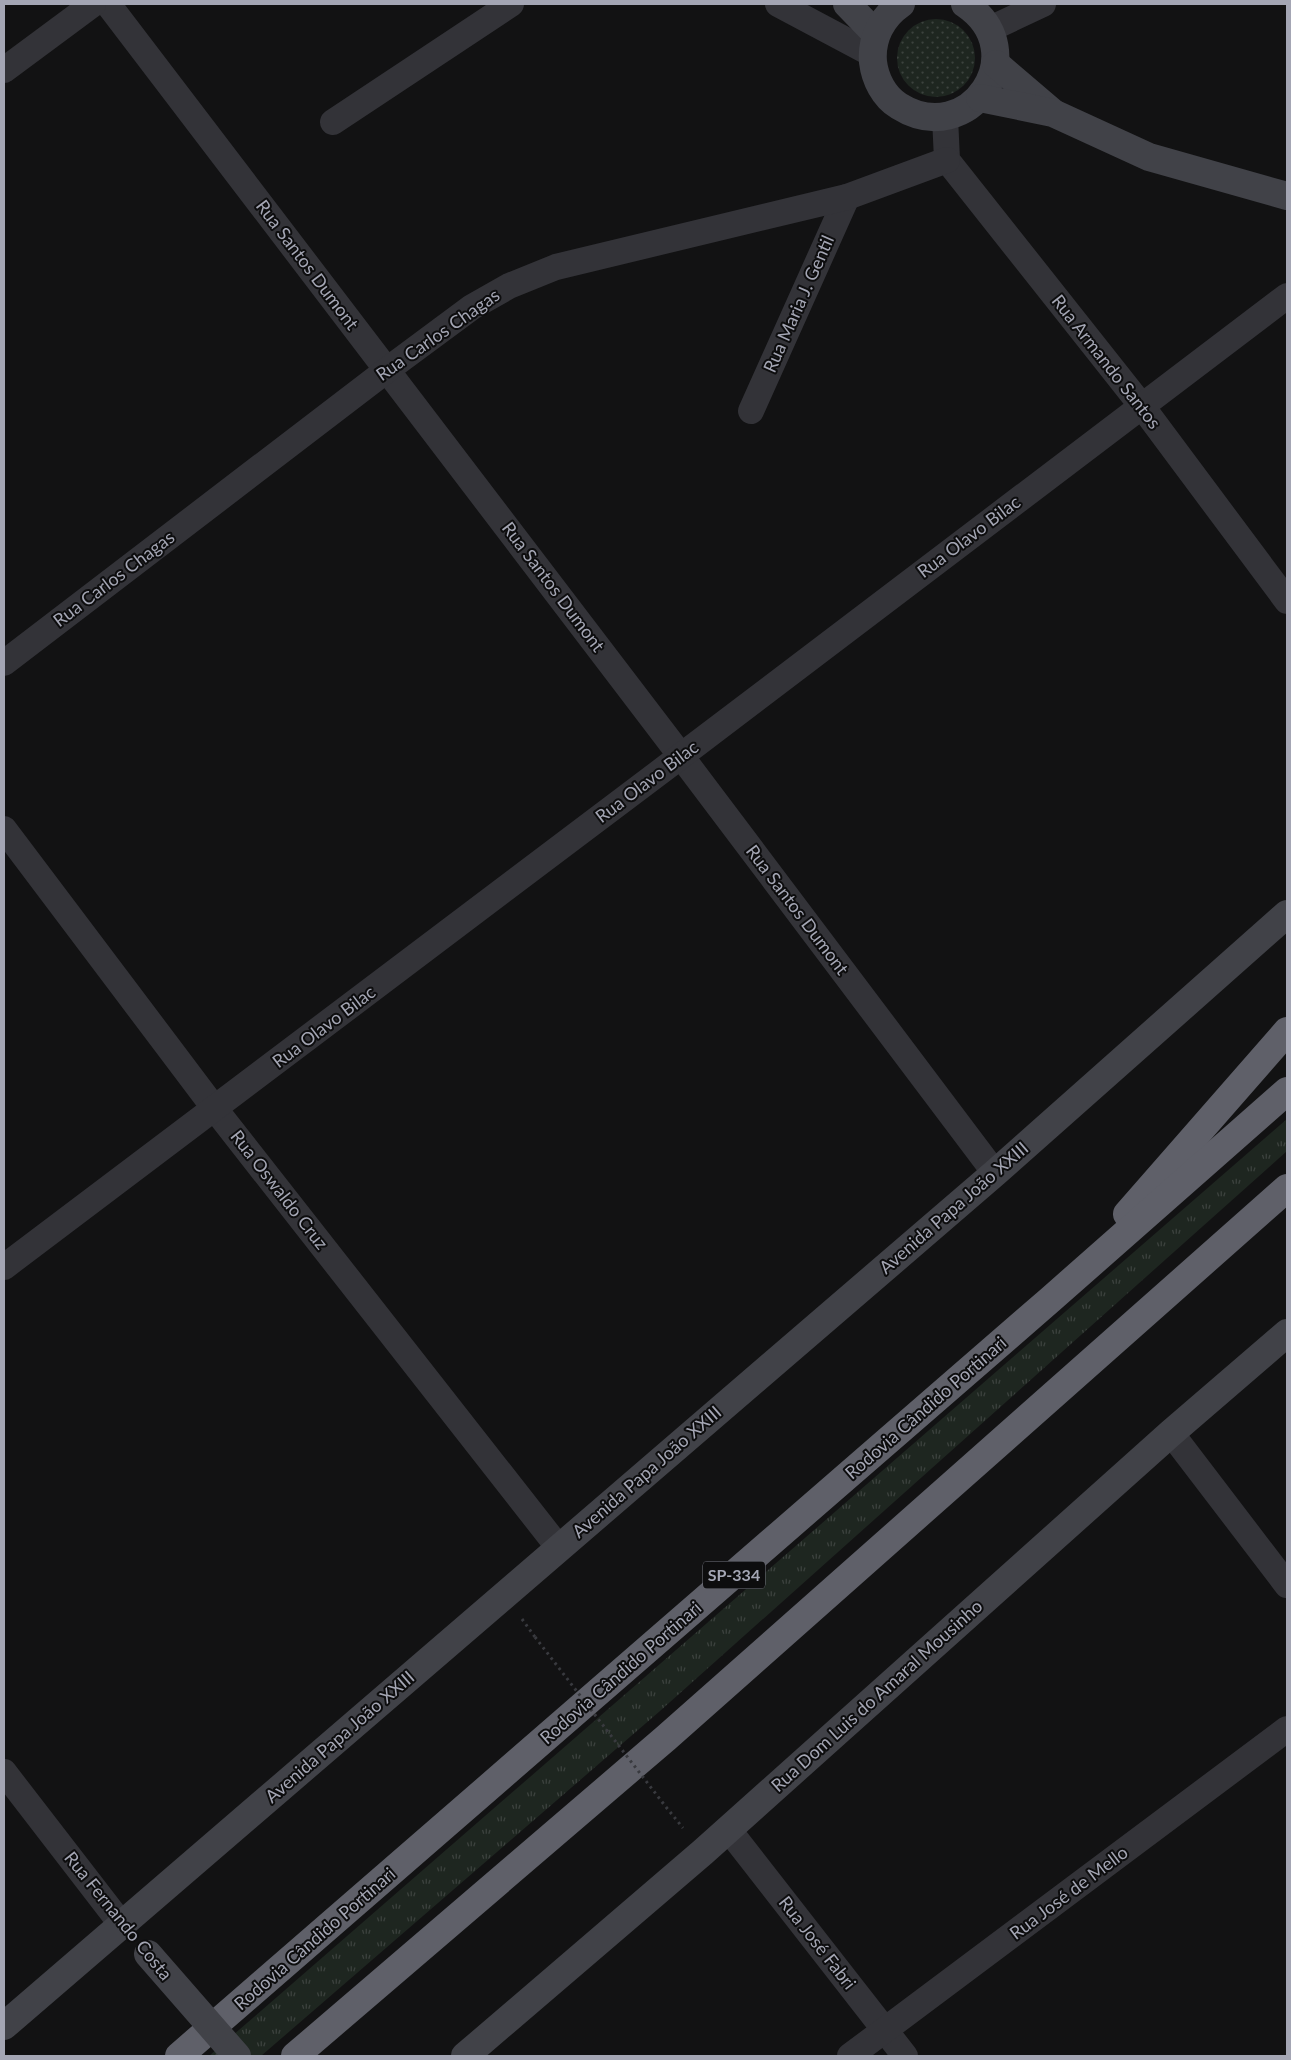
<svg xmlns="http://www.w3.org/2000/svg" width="1291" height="2060" font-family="Lato,sans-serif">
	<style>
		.grass { fill: url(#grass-tufts) }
		.garden { fill: url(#garden-dots) }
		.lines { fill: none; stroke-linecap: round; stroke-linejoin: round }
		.path { stroke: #393a3f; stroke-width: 3; stroke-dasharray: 2.5 4; stroke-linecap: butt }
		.street { stroke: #333338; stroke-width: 26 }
		.secondary { stroke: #414248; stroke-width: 28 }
		.highway { stroke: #5f6069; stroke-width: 28 }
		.path-bridge { stroke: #393a3f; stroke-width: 3; stroke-dasharray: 2.5 4; stroke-linecap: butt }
		.secondary-bridge { stroke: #414248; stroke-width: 28 }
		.labels { text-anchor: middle; stroke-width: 4; stroke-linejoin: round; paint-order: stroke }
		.shield { fill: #0d0d0e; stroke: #777882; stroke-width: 1 }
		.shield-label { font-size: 16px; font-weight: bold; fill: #a4a6b4 }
		.street-label { font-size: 18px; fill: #a4a6b4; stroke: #0d0d0e }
	</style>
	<defs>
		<pattern id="grass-tufts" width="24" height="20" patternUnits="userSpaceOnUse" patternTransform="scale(1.25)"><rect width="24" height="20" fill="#1e2620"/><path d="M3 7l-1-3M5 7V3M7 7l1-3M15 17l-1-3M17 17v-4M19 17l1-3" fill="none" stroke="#3c423e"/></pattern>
		<pattern id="garden-dots" width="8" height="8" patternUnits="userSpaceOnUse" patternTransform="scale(1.25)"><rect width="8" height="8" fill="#1e2620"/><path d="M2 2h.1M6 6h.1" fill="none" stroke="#3c423e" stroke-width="1.8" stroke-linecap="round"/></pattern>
	</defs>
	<rect width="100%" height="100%" fill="#121213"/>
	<path class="grass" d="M1287 1119V1151L660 1711 261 2056H209Z"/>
	<circle class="garden" cx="936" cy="58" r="39"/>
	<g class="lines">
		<g class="path">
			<path d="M522 1619 535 1637"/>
			<path d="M666 1807 683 1828"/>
		</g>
		<g class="street">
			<path d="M108 4 681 756 995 1173"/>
			<path d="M778 4 872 54"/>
			<path d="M990 29 1043 4"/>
			<path d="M4 70 93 4"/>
			<path d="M945 117 947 160 1141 405 1287 601"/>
			<path d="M333 122 511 4"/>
			<path d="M751 411 847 197"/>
			<path d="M4 663 387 370 472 307 509 286 556 267 847 197 947 160"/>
			<path d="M4 829 215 1109 559 1548"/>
			<path d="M4 1267 681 756 1287 296"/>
			<path d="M1171 1433 1287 1585"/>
			<path d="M4 1772 122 1925"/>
			<path d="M728 1829 905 2056"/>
			<path d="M850 2056 1287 1729"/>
		</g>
		<g class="secondary">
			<path d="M847 4 876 34"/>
			<path d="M901 4C882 17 871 38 873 62 875 79 884 97 899 106 969 150 1036 52 965 4"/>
			<path d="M996 64 1052 112"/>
			<path d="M980 98 1053 113 1149 157 1287 196"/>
			<path d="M4 2026 995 1173 1287 914"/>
			<path d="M465 2056 703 1852 1171 1433 1287 1333"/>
		</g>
		<g class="highway">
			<path d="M1127 1214 1287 1031"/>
			<path d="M179 2056 1051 1299 1287 1091"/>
			<path d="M295 2056 666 1738 1287 1188"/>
		</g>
		<path class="path-bridge" d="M535 1637 666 1807"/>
		<path class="secondary-bridge" d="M148 1954 237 2056"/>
	</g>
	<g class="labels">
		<rect class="shield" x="703" y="1561.5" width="62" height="27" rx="4"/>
		<g class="shield-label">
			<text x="734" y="1581">SP-334</text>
		</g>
		<g class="street-label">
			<text transform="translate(307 265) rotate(53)" y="6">Rua Santos Dumont</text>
			<text transform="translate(799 304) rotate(-66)" y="6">Rua Maria J. Gentil</text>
			<text transform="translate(438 335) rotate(-35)" y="6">Rua Carlos Chagas</text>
			<text transform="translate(1106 362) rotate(52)" y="6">Rua Armando Santos</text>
			<text transform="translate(969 537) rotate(-37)" y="6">Rua Olavo Bilac</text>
			<text transform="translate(114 579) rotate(-37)" y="6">Rua Carlos Chagas</text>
			<text transform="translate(553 587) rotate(53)" y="6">Rua Santos Dumont</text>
			<text transform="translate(647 782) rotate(-37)" y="6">Rua Olavo Bilac</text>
			<text transform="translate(797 910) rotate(53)" y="6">Rua Santos Dumont</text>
			<text transform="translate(324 1027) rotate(-37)" y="6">Rua Olavo Bilac</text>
			<text transform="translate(279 1190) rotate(52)" y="6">Rua Oswaldo Cruz</text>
			<text transform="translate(954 1208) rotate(-41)" y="6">Avenida Papa João XXIII</text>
			<text transform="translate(926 1408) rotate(-41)" y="6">Rodovia Cândido Portinari</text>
			<text transform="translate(647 1472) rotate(-41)" y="6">Avenida Papa João XXIII</text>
			<text transform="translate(621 1673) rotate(-41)" y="6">Rodovia Cândido Portinari</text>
			<text transform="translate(877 1696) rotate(-42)" y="6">Rua Dom Luis do Amaral Mousinho</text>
			<text transform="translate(340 1737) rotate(-41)" y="6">Avenida Papa João XXIII</text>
			<text transform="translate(1069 1893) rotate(-37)" y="6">Rua José de Mello</text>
			<text transform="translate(118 1916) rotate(51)" y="6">Rua Fernando Costa</text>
			<text transform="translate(315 1939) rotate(-41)" y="6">Rodovia Cândido Portinari</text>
			<text transform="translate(817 1943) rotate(52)" y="6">Rua José Fabri</text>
		</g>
	</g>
	<rect width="1291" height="2060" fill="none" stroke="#a4a6b4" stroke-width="10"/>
</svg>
